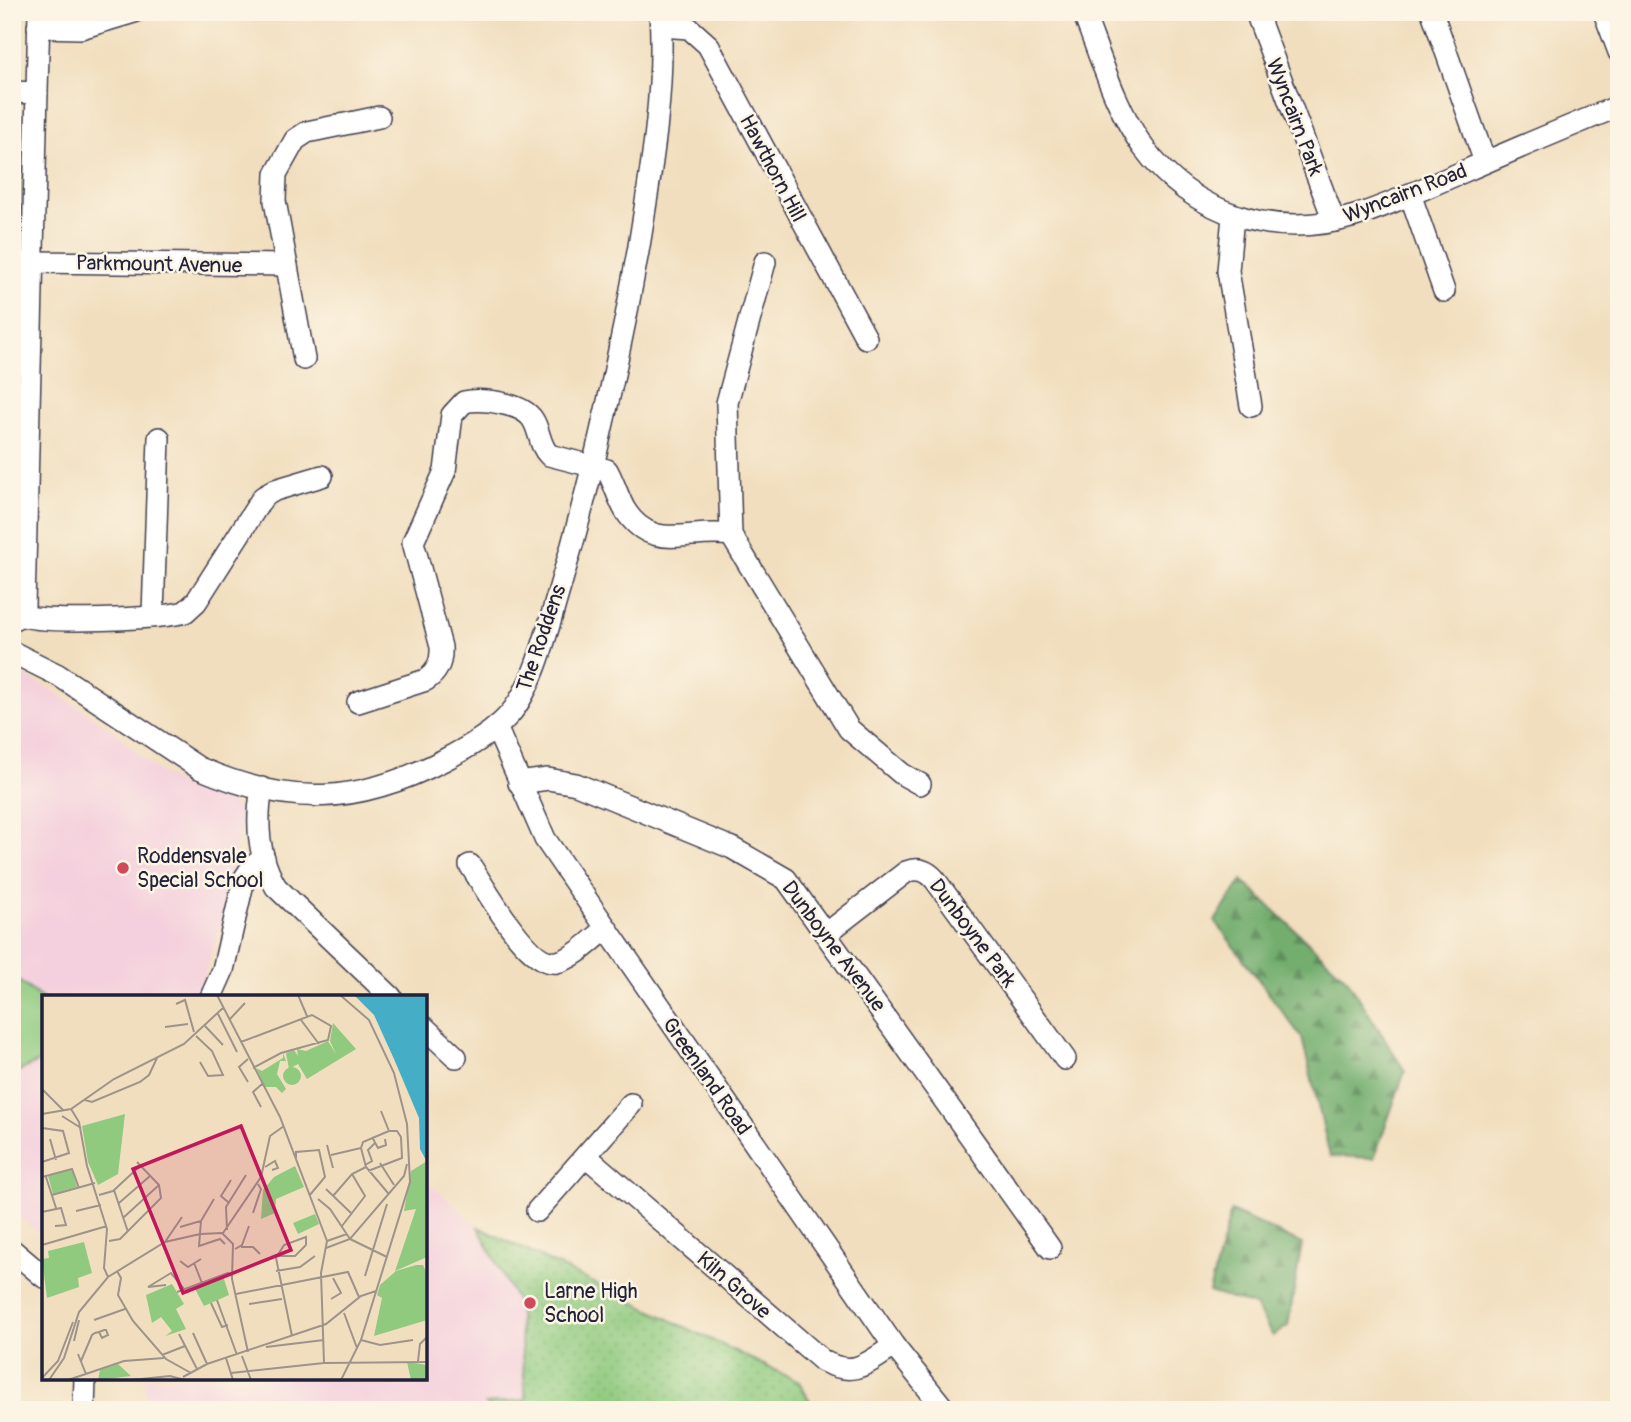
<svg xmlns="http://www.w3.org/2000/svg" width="1631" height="1422" font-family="Pangolin,sans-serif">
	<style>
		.built { fill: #f4cfdd }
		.grass { fill: url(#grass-dots); stroke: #58765d; stroke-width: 2 }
		.forest { fill: url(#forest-firs); stroke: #4a6854; stroke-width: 2 }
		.park { fill: #8fca7f; stroke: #58765d; stroke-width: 2 }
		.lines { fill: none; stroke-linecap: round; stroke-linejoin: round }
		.minor-casing { stroke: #413e4f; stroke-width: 24 }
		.minor { stroke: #fff; stroke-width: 21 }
		.poi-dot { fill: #d1495b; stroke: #fcf5e5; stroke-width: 2.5 }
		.labels { text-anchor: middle; stroke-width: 5; stroke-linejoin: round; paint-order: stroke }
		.street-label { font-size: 21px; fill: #22223b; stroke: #fcf5e5 }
		.poi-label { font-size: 21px; fill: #22223b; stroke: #fcf5e5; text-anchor: start }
		.inset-road { fill: none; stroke: #9e938a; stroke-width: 2 }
		.view { fill: #c2185b; fill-opacity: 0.15; stroke: #c2185b; stroke-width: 3.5 }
		.inset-edge { fill: none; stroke: #22223b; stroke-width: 3.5 }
	</style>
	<defs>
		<pattern id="grass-dots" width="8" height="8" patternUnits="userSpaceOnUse" patternTransform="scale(1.75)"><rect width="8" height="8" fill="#8fca7f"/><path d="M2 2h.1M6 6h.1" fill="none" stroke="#7bad6f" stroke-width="1.8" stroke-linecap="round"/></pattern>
		<pattern id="forest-firs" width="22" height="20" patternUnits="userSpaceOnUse" patternTransform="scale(1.75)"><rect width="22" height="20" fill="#73ae6e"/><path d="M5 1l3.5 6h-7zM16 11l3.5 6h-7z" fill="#5e8d5c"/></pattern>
	</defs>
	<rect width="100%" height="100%" fill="#fcf5e5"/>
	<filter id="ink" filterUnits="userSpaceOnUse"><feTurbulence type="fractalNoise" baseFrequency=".0143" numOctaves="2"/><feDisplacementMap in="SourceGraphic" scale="14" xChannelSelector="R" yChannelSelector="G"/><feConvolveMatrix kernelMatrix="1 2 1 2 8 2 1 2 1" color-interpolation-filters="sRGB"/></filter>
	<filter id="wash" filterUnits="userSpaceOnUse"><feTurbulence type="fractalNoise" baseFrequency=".00686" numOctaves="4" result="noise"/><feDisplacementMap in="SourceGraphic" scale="28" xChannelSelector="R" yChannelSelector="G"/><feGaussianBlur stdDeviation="1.57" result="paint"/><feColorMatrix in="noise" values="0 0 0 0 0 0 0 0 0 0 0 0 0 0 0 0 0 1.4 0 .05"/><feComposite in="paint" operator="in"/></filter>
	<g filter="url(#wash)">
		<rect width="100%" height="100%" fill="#f1debe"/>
		<g class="built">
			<path d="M12 670 60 695 111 729 154 768 181 786 231 800 242 815 226 909 197 997H44V1237L12 1211Z"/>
			<path d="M425 1179 478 1227 799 1382 815 1410H146L145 1378H425Z"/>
		</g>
		<path class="grass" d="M478 1227 799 1382 815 1410H492L486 1404 526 1400 518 1304Z"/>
		<g class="forest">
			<path d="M1242 880 1347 979 1405 1071 1374 1158 1330 1156 1302 1038 1215 921Z"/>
			<path d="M1231 1211 1302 1244 1288 1326 1273 1336 1255 1306 1209 1292Z"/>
		</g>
		<g class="park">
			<path d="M24 154 12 511V155Z"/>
			<path d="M12 976 44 1000V1059L12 1075Z"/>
		</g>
	</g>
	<g filter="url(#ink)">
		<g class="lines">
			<g class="minor-casing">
				<g id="minor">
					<path d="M1083 12C1101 58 1115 107 1143 147 1193 215 1275 240 1355 216 1390 205 1424 188 1458 174 1511 151 1565 128 1619 106"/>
					<path d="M1256 12 1334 221"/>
					<path d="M1432 12 1485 162"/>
					<path d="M1604 12 1619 52"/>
					<path d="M661 26 689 28 708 45 866 338"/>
					<path d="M38 27 81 28 134 12"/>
					<path d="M12 92 37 93"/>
					<path d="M1410 194 1444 291"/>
					<path d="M1233 216 1228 271 1251 406"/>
					<path d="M32 262 287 265"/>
					<path d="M765 262 727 403 731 535 849 729 902 774 920 784"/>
					<path d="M304 359 275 201 276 174 295 140 307 132 379 117"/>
					<path d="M20 615C41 624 162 619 185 612L196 602 263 497 275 490 322 476"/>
					<path d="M153 615 159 438"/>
					<path d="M12 620 20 615 24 606 39 12"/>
					<path d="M12 652 58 675 199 768C290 807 357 805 444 760 467 748 492 734 509 715 535 686 549 623 560 587 594 472 620 357 640 240 652 165 665 88 660 12"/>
					<path d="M358 702 426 680C438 672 442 661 441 647L413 542 445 471 452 415 464 402C481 398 523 403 533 420 540 431 539 445 549 455L607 470C614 482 618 498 625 510 653 554 689 528 731 535"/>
					<path d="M496 727 545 839 894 1346 945 1410"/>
					<path d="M519 783 548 779 576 784 732 848 786 879 1050 1248"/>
					<path d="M262 788C256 821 258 857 276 887L391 997"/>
					<path d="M470 865C485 887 528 968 557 962 574 959 593 939 606 929"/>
					<path d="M827 933 906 872C919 867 928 871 936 881L1065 1059"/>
					<path d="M211 997 223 970 244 879 252 867 264 858"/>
					<path d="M425 1028 456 1057"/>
					<path d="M586 1156 823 1361C855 1378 867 1363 894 1346"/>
					<path d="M537 1211 631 1104"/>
					<path d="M12 1250 44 1277"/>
					<path d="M84 1410 85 1378"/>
				</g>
			</g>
			<use href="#minor" class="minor"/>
		</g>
	</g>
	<g class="poi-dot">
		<circle cx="123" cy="868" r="7"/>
		<circle cx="530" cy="1303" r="7"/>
	</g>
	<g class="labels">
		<g class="street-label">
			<text transform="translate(1295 117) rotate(69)" y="7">Wyncairn Park</text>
			<text transform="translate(773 168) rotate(62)" y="7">Hawthorn Hill</text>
			<text transform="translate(1405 193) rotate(-21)" y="7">Wyncairn Road</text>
			<text transform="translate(159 264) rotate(1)" y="7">Parkmount Avenue</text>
			<text transform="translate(541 638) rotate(-71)" y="7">The Roddens</text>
			<text transform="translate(973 933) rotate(53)" y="7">Dunboyne Park</text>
			<text transform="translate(834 946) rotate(53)" y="7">Dunboyne Avenue</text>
			<text transform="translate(707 1076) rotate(55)" y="7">Greenland Road</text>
			<text transform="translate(734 1285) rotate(41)" y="7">Kiln Grove</text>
		</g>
		<g class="poi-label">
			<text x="137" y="863">Roddensvale<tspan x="137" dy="24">Special School</tspan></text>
			<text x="544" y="1298">Larne High<tspan x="544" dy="24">School</tspan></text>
		</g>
	</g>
	<g transform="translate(42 995)">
		<rect width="385" height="385" fill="#f1debe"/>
		<path d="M291 28 314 54 265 84 256 69 247 74 244 58 252 55 256 61 255 54 264 56 286 46 294 59 288 46ZM241 58 244 66H238L235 79 244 94 240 98 234 92H223L214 73 220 76 241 63ZM253 171 262 192 234 204 233 218 219 224 221 195 232 182ZM130 289 142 309 134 314 144 334 123 341 130 336 119 322 110 328 104 300ZM76 369 89 381 56 385 58 375Z" fill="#8fca7f"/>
		<path d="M83 119 76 179 56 190 46 167 40 131ZM273 219 277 229 256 239 251 228Z" fill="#8fca7f"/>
		<path d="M241 81a9 9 0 1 1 18 0a9 9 0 1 1-18 0ZM385 166V262L353 276 374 214 362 216 369 176ZM30 174 35 192 11 199 6 181ZM42 247 50 278 36 283 37 292 5 303 0 264 7 263 6 256ZM181 281 187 300 162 311 152 292ZM365 367 385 370V385H369Z" fill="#8fca7f"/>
		<path d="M374 270H381L385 279V325L332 341 340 303 335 300 338 290 354 276Z" fill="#8fca7f"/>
		<path d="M312 0H385V167L378 154 377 123 352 64 332 20Z" fill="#45adc5"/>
		<path class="inset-road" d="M175 0 238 122 285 246 279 278 282 368M256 0 265 21M298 0 327 25 352 78 365 129 368 187 319 345 299 385M134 9 143 5 152 37M176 19 195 57M188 24 203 8M259 25 277 49M163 31 181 50M123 32 146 29M154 41 170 56 181 80 166 81 158 67M199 47 270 20 289 31 286 45 239 58 211 73M206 87 197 72 206 64M0 94 21 115M43 105 50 107 98 87 107 80 115 63M219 112 211 97 220 89M29 114 37 127 45 171 65 234 62 273 66 282M339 116 347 136M0 119 29 114 72 84 142 49 182 12M20 121 39 133M0 133 21 136 27 158 0 167M330 142 336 153 344 150 343 144M8 144 14 165M285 150 291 173M289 160 319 153M254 163V157L277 155 283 182 267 201M338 168 352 190M323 170 330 166 326 155 333 148M223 172 233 166 236 173 230 175M326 176 360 163 359 142 355 136H347M0 182 30 174 37 193M4 182 14 213M284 194 310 219M72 195 86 237M346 198 324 172 319 153 321 147 347 136M10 200 53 188M57 200 71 196 98 171M291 201 310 179 324 172M276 204 288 214 308 244M186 207 179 201 189 185M77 208 108 181M34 216 59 210M0 217 19 213 24 230 13 231M211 218 219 194 216 189M81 223 117 190M159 226 157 251 178 244 183 249M300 231 323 201 310 179M138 232 159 226 172 204M185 235 184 212 204 180M181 238 219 182 228 141 242 131M308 244 345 262M67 246 78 244 119 203 117 190 95 167M285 246 305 239M123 247 140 222M0 250 65 231M199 252H211L218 259M284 253 308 244 362 181 365 169M193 254 200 250 207 231M235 261H253L264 250M138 266 146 272 159 264M152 268 160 288M75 276 79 283 76 300 91 326 124 364 149 378M234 276 258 272 273 261M323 281 345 209M124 290 106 292 129 278 142 294M135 297 186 278 189 281M194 299 306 277 317 302M289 304 299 298 291 283M175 305 195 360M169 308 180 332 186 330M207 309 240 304M302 318 315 353M52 325 83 314M151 338 165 369M137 339 155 374M250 341 234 263 242 250 264 242V250M319 345 338 350 371 345M32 346 37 325M224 352 282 345M36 359 44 379M120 360 143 351M200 361 209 385M184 363 191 385M39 366 50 340 53 338 57 337 62 335H64L66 340 60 343 57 337M376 366 378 349 385 342M189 378 282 368 385 367M141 382 165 369 284 329 319 301 334 296M0 383 16 366 31 327M7 385 22 363 37 317 66 282 123 247 158 239 180 238 191 249 190 284 206 357M26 385 82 366 122 363M89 385 128 381 143 385"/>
		<path class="view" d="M199 131 249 255 141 298 91 174Z"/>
		<rect width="385" height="385" class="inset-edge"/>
	</g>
	<rect width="1631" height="1422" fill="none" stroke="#fcf5e5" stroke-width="42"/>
</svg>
